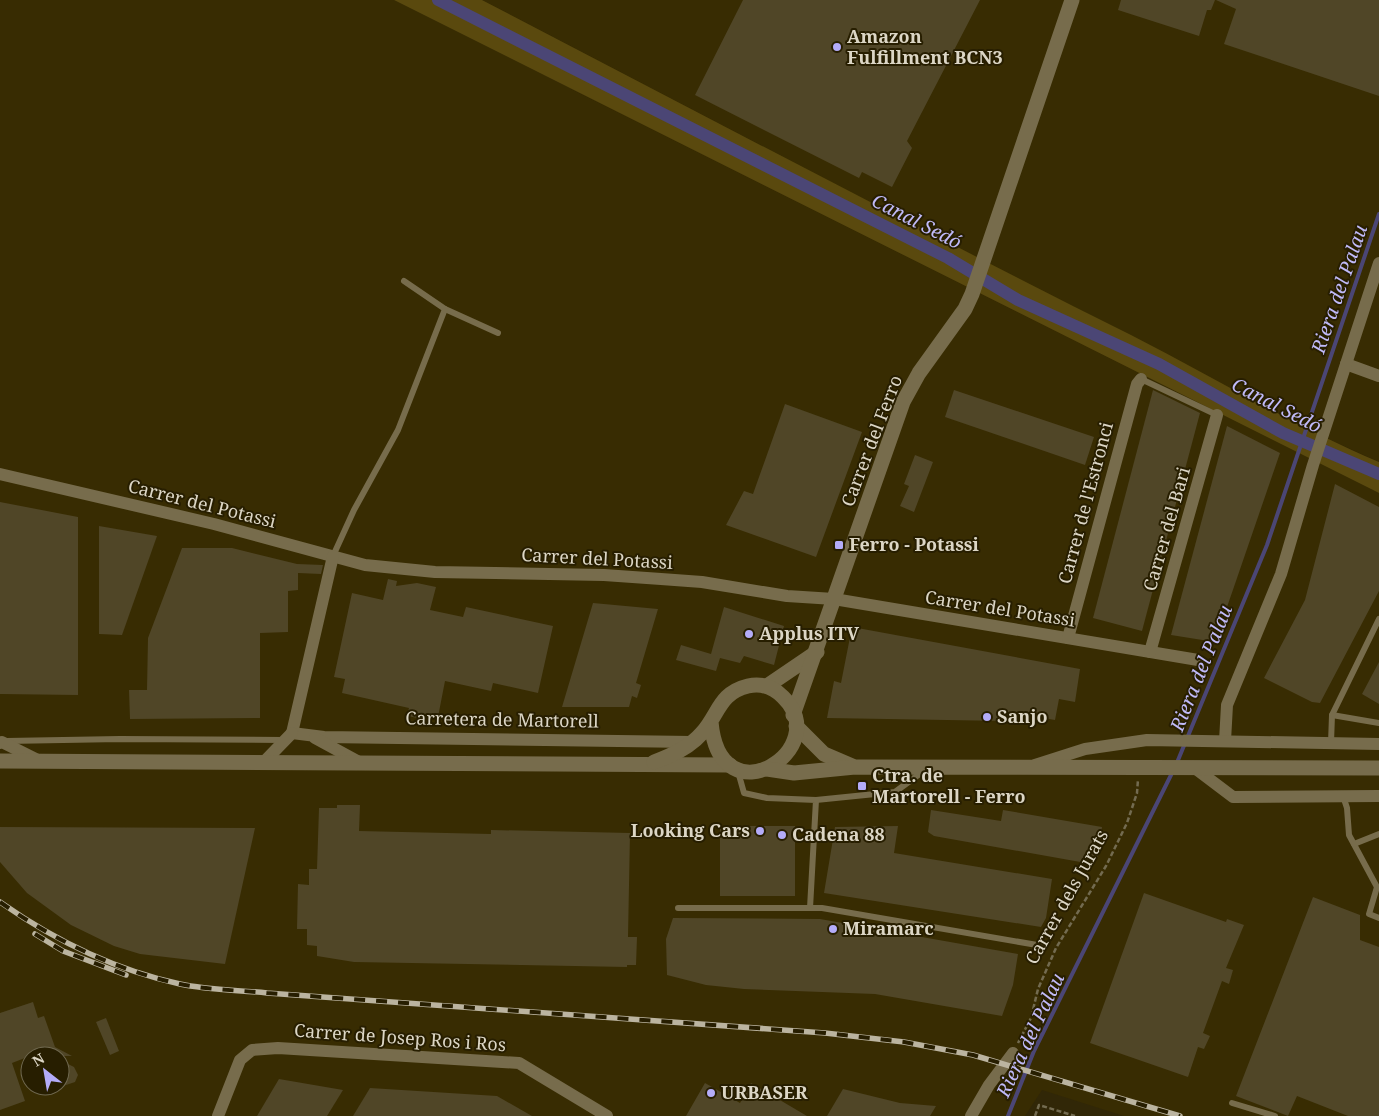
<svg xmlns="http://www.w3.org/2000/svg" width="1379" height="1116" font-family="'Noto Serif',serif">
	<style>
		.built { fill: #382c02; fill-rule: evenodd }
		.green { fill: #5a490e }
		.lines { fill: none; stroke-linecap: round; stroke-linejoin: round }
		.stream { stroke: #4b4675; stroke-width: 4 }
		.canal { stroke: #4b4675; stroke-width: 12 }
		.building { fill: #504627 }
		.path { stroke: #736b50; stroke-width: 2.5; stroke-dasharray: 5 2.5; stroke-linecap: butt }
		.lane { stroke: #776c4c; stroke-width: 6 }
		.street { stroke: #776c4c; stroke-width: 12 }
		.secondary { stroke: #776c4c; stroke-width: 15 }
		.rail-casing { stroke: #bbb4a0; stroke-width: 5.5 }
		.rail { stroke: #271e00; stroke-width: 4; stroke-dasharray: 11; stroke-linecap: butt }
		.poi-dot { fill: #b4acf9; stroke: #271e00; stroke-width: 2 }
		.labels { text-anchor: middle; stroke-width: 4; stroke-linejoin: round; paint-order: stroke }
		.poi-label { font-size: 18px; font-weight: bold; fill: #dcd6c5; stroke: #271e00; text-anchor: start }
		.street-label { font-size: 18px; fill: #dcd6c5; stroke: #271e00 }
		.water-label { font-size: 19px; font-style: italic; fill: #c0baf8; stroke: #271e00 }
	</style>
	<rect width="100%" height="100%" fill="#312707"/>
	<g class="built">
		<path d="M0 0H394L1379 493V1116H1124L1042 1090 1025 1116H0ZM30 1056H60V1086H30Z"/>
		<path d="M482 0H1379V462L1291 422Z"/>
	</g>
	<path class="green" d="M394 0H482C698 112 913 226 1131 335 1214 377 1293 426 1379 462V493Z"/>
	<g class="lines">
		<g class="stream">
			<path d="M1176 765 1267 545 1379 214"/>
			<path d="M1008 1116 1034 1051 1173 771"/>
		</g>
		<path class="canal" d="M438 0 948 258 1018 300 1159 364 1283 433 1379 474"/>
	</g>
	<g class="building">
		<path d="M743 0H980L907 141 912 148 892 187 862 172 859 178 695 95Z"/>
		<path d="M1121 0H1215L1211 10H1207L1199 36 1118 10Z"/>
		<path d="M1216 0H1379V96L1224 44 1236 9Z"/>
		<path d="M954 390 1094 437 1085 465 945 417Z"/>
		<path d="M1153 390 1200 413 1142 631 1093 618Z"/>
		<path d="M785 404 862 432 816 557 726 525 744 491 753 494Z"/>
		<path d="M1227 426 1280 453 1215 642 1171 635Z"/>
		<path d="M915 455 933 462 914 512 900 506 909 486 904 484Z"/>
		<path d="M1335 484 1379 507V591L1320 703 1312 702 1264 678 1305 600Z"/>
		<path d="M0 502 78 517V695L0 694Z"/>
		<path d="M99 526 157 536 122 635 99 634Z"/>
		<path d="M182 548H232L297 564 323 565 321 574 298 573V590L288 591V632L260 633V718L130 719 129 690H147L148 638Z"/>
		<path d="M388 579 397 581 396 586 417 583 436 587 430 610 463 617 466 607 553 626 538 693 493 683 491 691 445 681 438 717 419 713 418 718 407 716 409 708 342 693 345 679 334 677 352 593 383 600Z"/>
		<path d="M593 603 658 609 636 683 641 685 637 698 632 696 629 707H562Z"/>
		<path d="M724 607 784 626 774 665 744 656 740 663 720 658 716 671 676 660 681 645 711 654Z"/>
		<path d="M852 627 1080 669 1075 702 1059 699 1055 720 1008 712 1006 721 827 718 834 681 841 683Z"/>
		<path d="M1379 662V704L1362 694Z"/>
		<path d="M337 805H360L359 831 491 834V830L630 833 628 937H637L636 965H627V967L354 962 317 956V946L307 945V929H297L298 884 309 885V869H317L319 808H337Z"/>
		<path d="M931 810 1001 821 1003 810 1102 827 1097 859 1088 858 1086 863 934 836 928 832Z"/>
		<rect x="720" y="826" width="75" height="70"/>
		<path d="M898 826 894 853 1052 879 1046 918 1041 927 824 893 835 827Z"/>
		<path d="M0 827 255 828 225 964 140 954 114 946 71 925 27 893 0 862Z"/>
		<path d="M1144 893 1226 922 1227 919 1244 925 1226 968 1233 970 1229 984 1222 981 1203 1033 1210 1036 1204 1049 1198 1047 1188 1077 1090 1043Z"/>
		<path d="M1313 897 1360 915V940L1379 947V1116H1348L1297 1096 1288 1116 1236 1096Z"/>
		<path d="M673 918 820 919 1018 954 1013 985 1002 1016 875 994 744 989 706 985 667 975 666 939Z"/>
		<path d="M33 1002 38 1018 44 1016 55 1047 72 1056H30L12 1063 25 1101 0 1110V1013Z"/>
		<path d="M106 1018 119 1051 110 1055 96 1022Z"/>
		<path d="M60 1060 74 1067 78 1075 75 1082 60 1087Z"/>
		<path d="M279 1079 343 1090 327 1116H257Z"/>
		<path d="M705 1083 740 1103 751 1083 807 1116H686Z"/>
		<path d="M370 1088 497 1096 532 1116H353Z"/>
		<path d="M843 1089 900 1103 936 1106 930 1116H827Z"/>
	</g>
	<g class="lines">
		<g class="path">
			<path d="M1018 1043 1031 1018 1038 989 1056 948 1106 866 1127 823 1137 793 1138 779"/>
			<path d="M1035 1116 1039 1105 1075 1116"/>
		</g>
		<g class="lane">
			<path d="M445 309 498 333"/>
			<path d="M1141 379 1217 415"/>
			<path d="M333 556 354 510 398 430 445 309 404 281"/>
			<path d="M1332 715 1379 723"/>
			<path d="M6 741 120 739 284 740"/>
			<path d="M1331 743 1332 715 1379 619"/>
			<path d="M737 768 744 793 767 798 816 800 810 908"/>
			<path d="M1343 796 1347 808 1349 835 1377 887 1369 914 1379 918"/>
			<path d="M816 800 895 792 925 770"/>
			<path d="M1354 844 1379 834"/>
			<path d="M678 908H822L1043 946"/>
			<path d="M1232 1103 1275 1116"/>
		</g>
		<g class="street">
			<path d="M1346 364 1379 376"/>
			<path d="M0 474 214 524 365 565 435 572 604 575 661 579 702 582 787 596 834 599 1198 660"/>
			<path d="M1068 638 1137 384 1141 379"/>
			<path d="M1150 652 1217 415"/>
			<path d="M292 733 324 737 692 742"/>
			<path d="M292 733 333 556"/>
			<path d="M315 738 361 763"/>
			<path d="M1225 741 1227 705 1281 574 1313 465 1379 263"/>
			<path d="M0 743 2 742 40 761"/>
			<path d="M262 764 292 733"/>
			<path d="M1035 765 1085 749 1147 740 1379 744"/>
			<path d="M1196 769 1233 797 1379 796"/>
			<path d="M218 1116 240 1060 252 1050 278 1048 519 1063 607 1116"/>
			<path d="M971 1116 989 1085 1013 1053"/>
		</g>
		<g class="secondary">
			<path d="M767 686 817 652"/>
			<path d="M793 715 903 402 919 373 965 309 972 294 1072 0"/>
			<path d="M796 726 824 754 852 766"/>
			<path d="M0 761 730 765"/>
			<path d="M654 762C671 756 690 747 702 733 719 714 719 693 748 686 761 683 773 687 783 697 836 748 720 823 711 722"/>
			<path d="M767 769 794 773 855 767 1379 768"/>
		</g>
		<g class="rail-casing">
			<g id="rail">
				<path d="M0 902C54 940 115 970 180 984 208 990 238 990 267 993L825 1033 904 1042 973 1055 1180 1116"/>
				<path d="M35 934 63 951 126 975"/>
			</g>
		</g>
		<use href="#rail" class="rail"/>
	</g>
	<g class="poi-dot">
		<circle cx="837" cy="47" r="5"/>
		<rect x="834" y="540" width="10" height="10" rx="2.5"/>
		<circle cx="749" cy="634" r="5"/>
		<circle cx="987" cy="717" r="5"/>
		<rect x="857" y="781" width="10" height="10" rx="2.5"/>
		<circle cx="760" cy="831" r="5"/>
		<circle cx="782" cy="835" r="5"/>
		<circle cx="833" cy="929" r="5"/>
		<circle cx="711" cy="1093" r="5"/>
	</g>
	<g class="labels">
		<g class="poi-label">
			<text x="847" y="43">Amazon<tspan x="847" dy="21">Fulfillment BCN3</tspan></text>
			<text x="849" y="551">Ferro - Potassi</text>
			<text x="759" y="640">Applus ITV</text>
			<text x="997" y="723">Sanjo</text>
			<text x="872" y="782">Ctra. de<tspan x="872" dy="21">Martorell - Ferro</tspan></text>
			<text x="750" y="837" text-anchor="end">Looking Cars</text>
			<text x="792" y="841">Cadena 88</text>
			<text x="843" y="935">Miramarc</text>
			<text x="721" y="1099">URBASER</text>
		</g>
		<g class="street-label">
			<text transform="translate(872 441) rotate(-69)" y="6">Carrer del Ferro</text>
			<text transform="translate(1086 503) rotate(-75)" y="6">Carrer de l'Estronci</text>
			<text transform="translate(202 504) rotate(14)" y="6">Carrer del Potassi</text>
			<text transform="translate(1167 529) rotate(-74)" y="6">Carrer del Bari</text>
			<text transform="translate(597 559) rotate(3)" y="6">Carrer del Potassi</text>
			<text transform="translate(1000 609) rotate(9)" y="6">Carrer del Potassi</text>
			<text transform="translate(502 720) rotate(1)" y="6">Carretera de Martorell</text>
			<text transform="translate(1067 897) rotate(-61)" y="6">Carrer dels Jurats</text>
			<text transform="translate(400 1038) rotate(4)" y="6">Carrer de Josep Ros i Ros</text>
		</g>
		<g class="water-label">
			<text transform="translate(917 221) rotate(27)" y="7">Canal Sedó</text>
			<text transform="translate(1339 289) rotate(-71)" y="7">Riera del Palau</text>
			<text transform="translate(1277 405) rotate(27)" y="7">Canal Sedó</text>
			<text transform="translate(1201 668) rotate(-68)" y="7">Riera del Palau</text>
			<text transform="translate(1030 1035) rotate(-65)" y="7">Riera del Palau</text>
		</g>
	</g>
	<g transform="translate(45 1071) rotate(329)"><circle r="24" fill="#271e00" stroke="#6f684f"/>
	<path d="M0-4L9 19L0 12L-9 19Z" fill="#b4acf9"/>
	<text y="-8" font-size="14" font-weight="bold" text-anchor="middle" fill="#dcd6c5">N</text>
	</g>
</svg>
